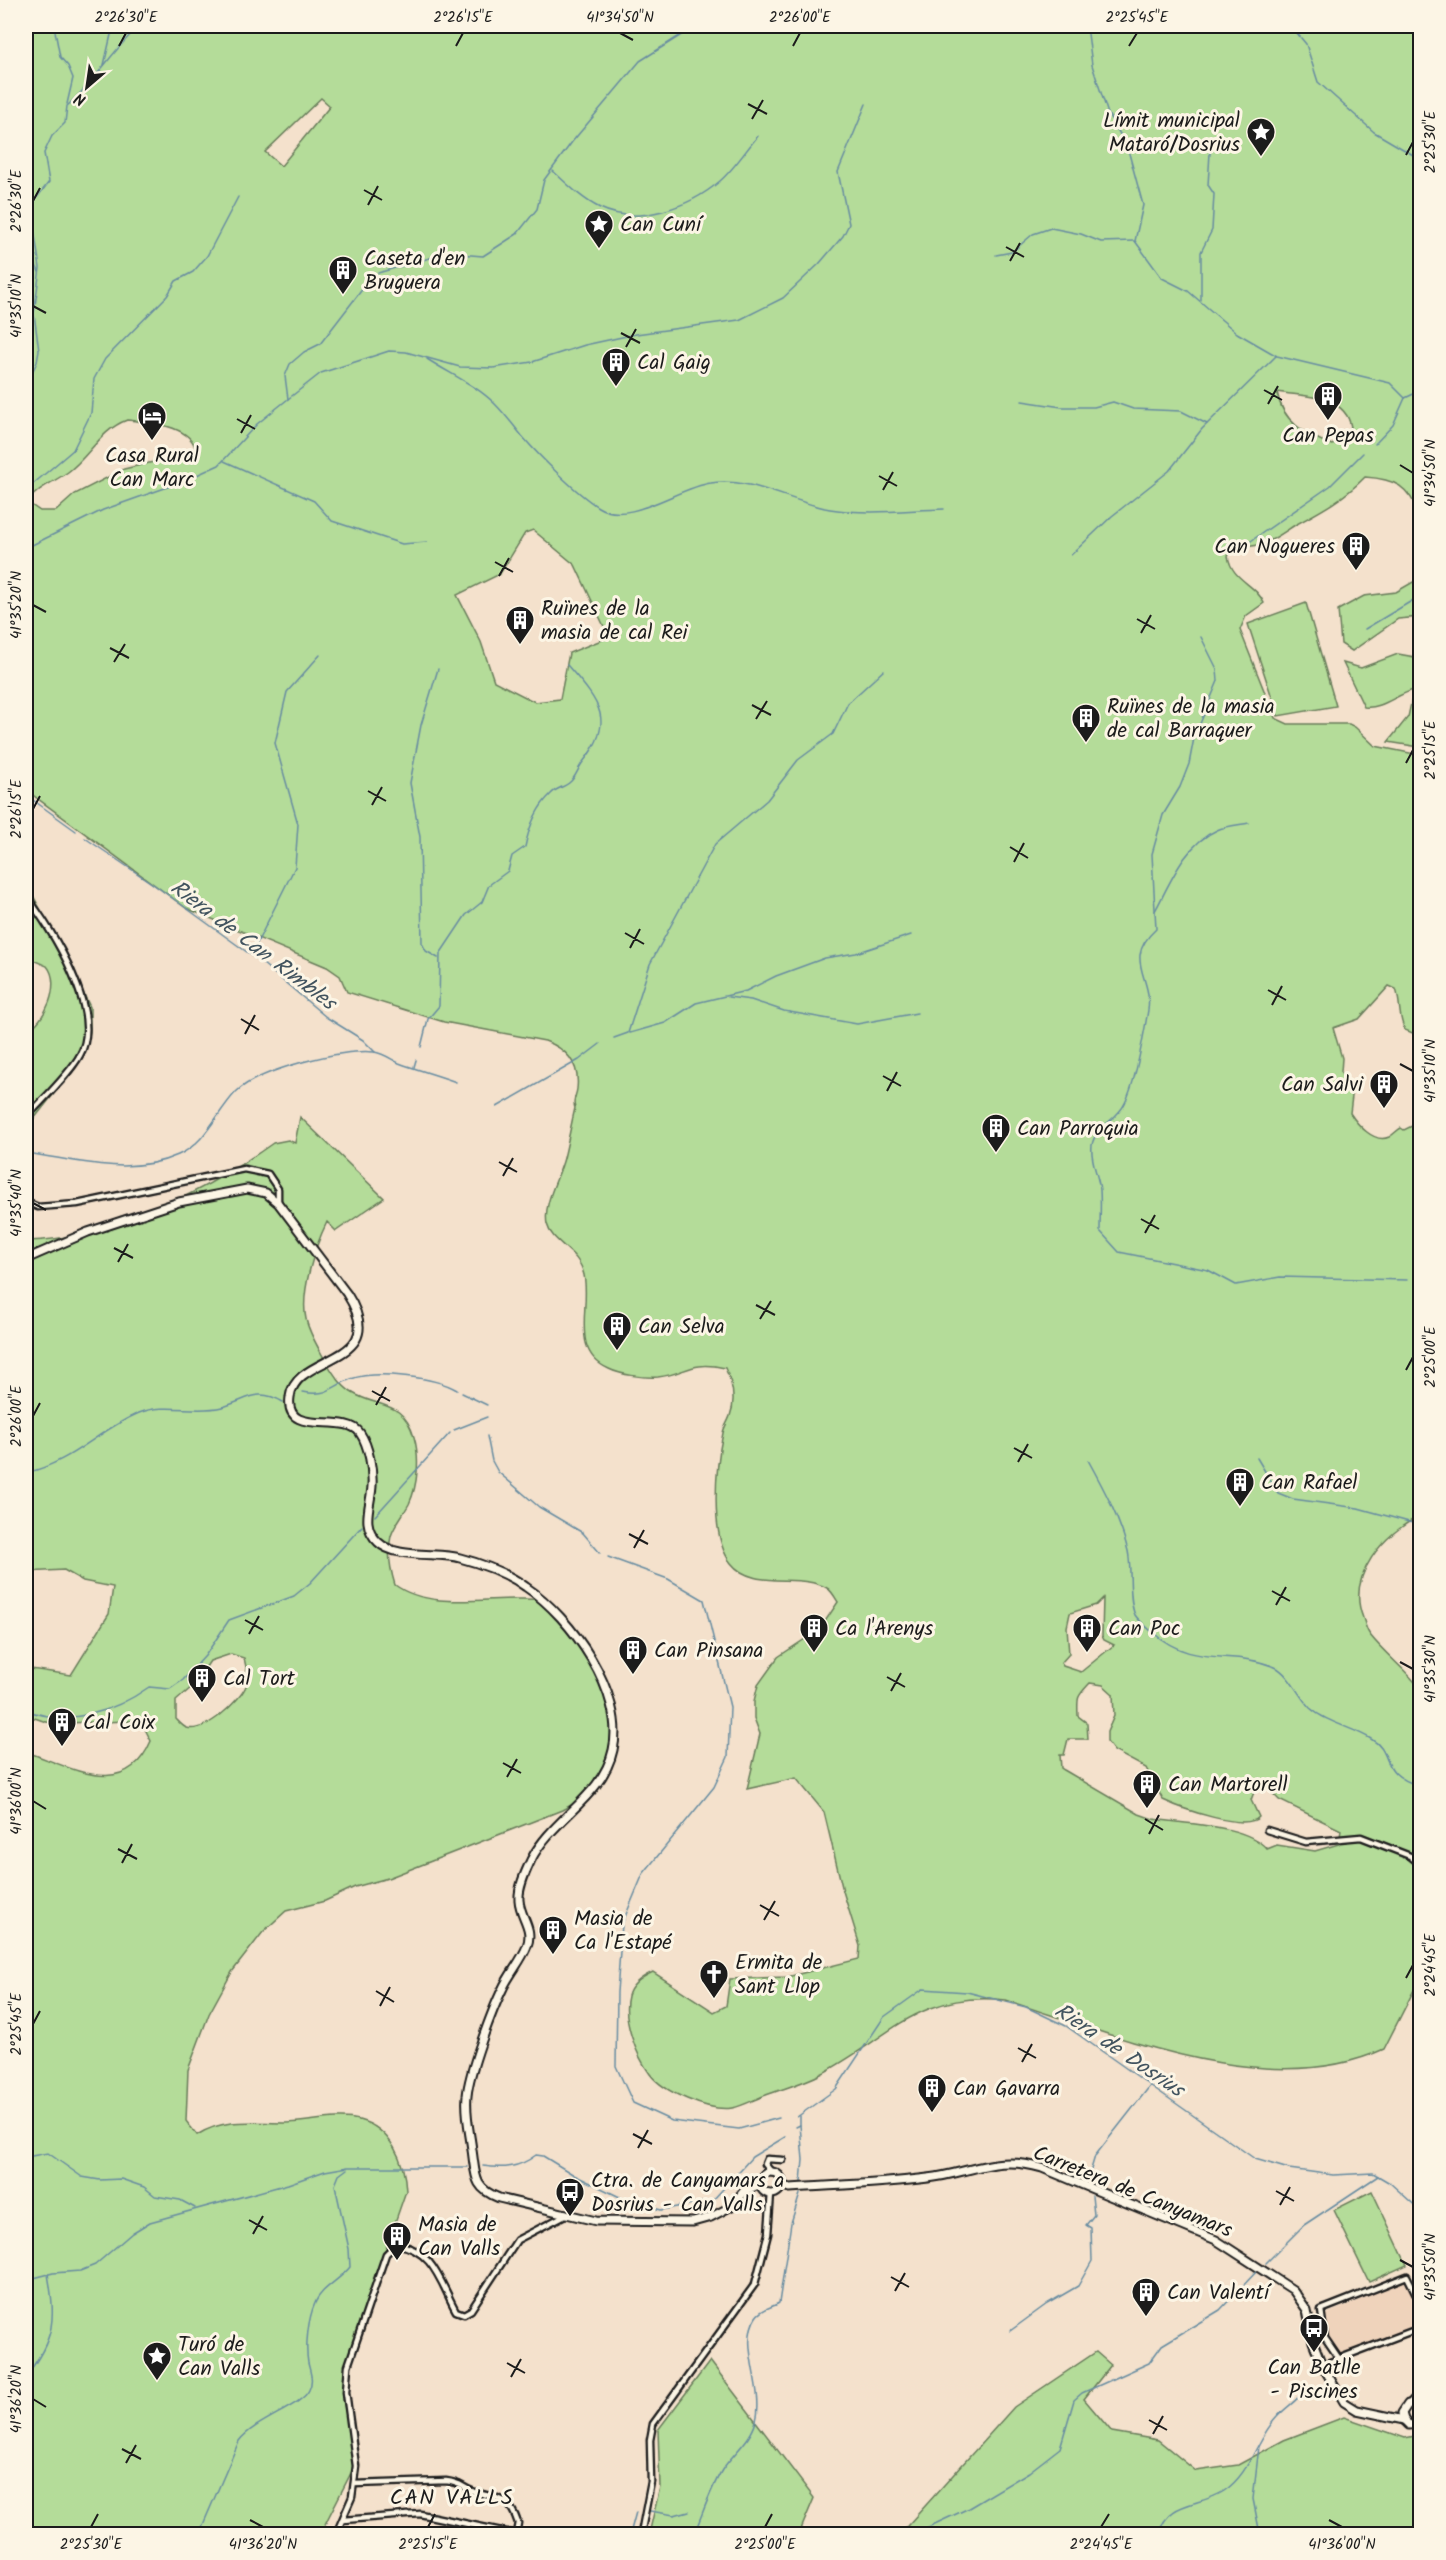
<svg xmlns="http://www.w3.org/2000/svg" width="1446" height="2560" font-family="Kalam,sans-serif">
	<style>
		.built { fill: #efd3bb }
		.green { fill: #b4dc99; stroke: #687c5a; stroke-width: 1.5; fill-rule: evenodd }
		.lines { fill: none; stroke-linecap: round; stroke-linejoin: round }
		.stream { stroke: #678ca1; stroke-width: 1.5 }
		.street-casing { stroke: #1c1c1c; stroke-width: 9 }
		.secondary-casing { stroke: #1c1c1c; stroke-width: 11 }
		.street { stroke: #fcf5e5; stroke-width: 4.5 }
		.secondary { stroke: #fcf5e5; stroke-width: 7 }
		.ticks { fill: none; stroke: #1c1c1c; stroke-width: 2 }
		.labels { text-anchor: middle; stroke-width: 6; stroke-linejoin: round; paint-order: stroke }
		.poi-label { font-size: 21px; fill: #1c1c1c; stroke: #fcf5e5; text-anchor: start }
		.street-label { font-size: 21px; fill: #1c1c1c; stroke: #fcf5e5 }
		.water-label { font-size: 22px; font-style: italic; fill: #42545f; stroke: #fcf5e5 }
		.neighbourhood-label { font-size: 22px; letter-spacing: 1.5px; fill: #1c1c1c; stroke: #fcf5e5 }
		.neatline { fill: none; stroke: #1c1c1c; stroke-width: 2 }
		.ticks-label { font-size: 15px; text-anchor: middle; fill: #1c1c1c }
	</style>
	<rect width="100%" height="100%" fill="#f4e1cc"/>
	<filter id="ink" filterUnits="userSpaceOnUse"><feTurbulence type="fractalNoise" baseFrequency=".0167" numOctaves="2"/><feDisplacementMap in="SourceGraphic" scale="12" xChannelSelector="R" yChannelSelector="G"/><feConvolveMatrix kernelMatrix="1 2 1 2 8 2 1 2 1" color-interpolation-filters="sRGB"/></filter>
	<g filter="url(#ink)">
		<path class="built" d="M1405 2281 1420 2309V2324L1342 2357 1328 2338 1324 2315Z"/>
		<g class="green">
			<path d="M26 26H1420V515C1408 486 1396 479 1365 477 1345 498 1321 511 1295 525 1284 532 1274 540 1262 544 1250 548 1237 544 1228 556 1232 581 1255 583 1264 603L1246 616 1240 630 1275 718 1288 724H1349L1355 727 1375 746 1420 755V1036L1405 1030C1398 1017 1401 1003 1396 989L1389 986 1359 1019 1333 1028 1342 1058 1341 1072 1352 1096 1350 1113C1357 1124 1374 1144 1389 1137 1393 1135 1397 1130 1401 1128L1404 1130 1420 1122V1516C1384 1533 1346 1576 1363 1618 1365 1623 1366 1630 1370 1635 1385 1654 1405 1669 1420 1688V1978L1384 2049C1270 2102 1117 2036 1006 2000 918 1990 890 2038 821 2074 804 2083 784 2088 766 2095 755 2099 743 2106 732 2108 710 2112 663 2092 650 2074 636 2055 622 2019 628 1996 631 1984 642 1977 653 1972L714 2012 726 2006 730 1979 787 1977 859 1959 860 1946 843 1891 824 1812 796 1778 747 1789 760 1734 754 1718V1701L758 1685 778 1657 820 1629 838 1602C835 1597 831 1590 827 1588 799 1572 753 1591 731 1563 709 1536 716 1465 723 1433 724 1427 728 1422 730 1416 736 1400 732 1382 725 1368 689 1360 687 1374 658 1377 644 1378 621 1375 609 1369 569 1351 591 1308 584 1275 579 1250 552 1244 547 1224 543 1203 559 1178 564 1158 568 1142 571 1125 575 1108 572 1100 576 1097 577 1089 580 1064 567 1049 545 1041L444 1022 347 992 340 976 327 967 186 908 26 790ZM321 98 330 106 281 166 265 152ZM1277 392C1304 397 1345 394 1351 427L1342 440 1332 445C1305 435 1282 421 1277 392ZM127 420C147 422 188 425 195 447L191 453 124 469 75 494 56 511H40L27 502C37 488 54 482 68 472 90 456 100 430 127 420ZM533 530 575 565 609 637 569 653 560 699 535 702 494 681 481 642 457 595 500 574 525 533ZM1103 1598 1102 1636 1104 1640 1114 1645 1081 1672 1063 1666 1061 1663 1069 1654 1067 1627 1070 1613 1096 1605ZM1090 1683 1103 1685 1113 1694 1114 1716 1107 1732V1742L1114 1751 1146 1768 1163 1800C1180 1808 1246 1832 1259 1817L1251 1800 1259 1779 1279 1800 1341 1830 1339 1844 1315 1851 1277 1845 1267 1849C1246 1824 1184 1824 1153 1819L1139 1814 1064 1770 1061 1768 1060 1755H1064L1068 1739H1088L1087 1723 1078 1716C1077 1696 1077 1697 1090 1683Z"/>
			<path d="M1420 578V617L1398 619 1352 651 1341 644 1338 610 1364 596 1396 592Z"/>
			<path d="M1306 603 1336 706 1278 716 1248 624Z"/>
			<path d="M1398 654 1420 658V747L1388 742 1408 717 1414 690C1397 694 1381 710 1364 707L1343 663 1361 668Z"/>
			<path d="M26 887 30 890 62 949 90 1007V1032L87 1044 75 1067 26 1129V1031C45 1023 62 984 47 966L26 957Z"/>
			<path d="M300 1117 384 1198 336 1231 327 1222C315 1246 300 1293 306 1319 309 1333 318 1347 325 1360 332 1371 340 1385 351 1392 378 1409 403 1399 414 1437 420 1457 418 1485 409 1504 403 1515 395 1524 391 1536 387 1553 390 1569 395 1585 433 1613 498 1594 543 1600L578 1637 608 1698 617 1731 602 1779 577 1802 562 1810 388 1878 355 1887 325 1901 286 1911 263 1932 232 1972 209 2014 188 2070 186 2121 197 2135C225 2117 254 2123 286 2123 308 2123 337 2114 359 2120 391 2128 405 2162 406 2191L345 2366 343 2400 354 2451V2467L320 2534H26V1752C68 1765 125 1803 151 1741L145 1729 133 1721 62 1723 46 1722 26 1715V1673L31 1669 71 1675 109 1614 113 1587 83 1581 64 1570 26 1572V1241C113 1239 203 1193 273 1143L288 1140 295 1143ZM231 1654 244 1658C246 1667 249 1677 246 1686 240 1701 205 1733 187 1728 183 1727 179 1722 176 1719V1701L193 1686 210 1661Z"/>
			<path d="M1372 2191 1407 2265 1369 2282 1334 2210Z"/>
			<path d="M1096 2352 1111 2365 1084 2399 1112 2432 1158 2440 1196 2471 1238 2465 1284 2440 1344 2417 1405 2438 1420 2435V2534H900L1014 2407Z"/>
			<path d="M710 2361 814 2498 799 2534H649L660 2487 658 2430Z"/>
		</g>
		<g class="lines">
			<g class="stream">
				<path d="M51 26 55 31 60 57 68 66 73 78 67 104"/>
				<path d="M1087 26 1092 65 1108 114 1127 146 1143 205 1135 241 1162 278 1188 291 1237 333 1277 356 1390 383 1405 398 1420 391"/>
				<path d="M1291 26 1306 44 1318 82 1374 132 1420 159"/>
				<path d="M104 65 113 26"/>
				<path d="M553 171C567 184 582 199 600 208 637 226 690 207 720 181 734 169 746 150 758 136"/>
				<path d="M26 243 39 272"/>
				<path d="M996 255 1012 252 1033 234 1051 228 1081 234 1101 242 1134 241"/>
				<path d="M1201 300V252L1212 230 1214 194 1208 185 1211 137"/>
				<path d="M427 359C450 374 476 385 495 404 505 414 513 425 522 436 540 457 575 492 598 507 629 527 678 487 711 483 752 477 790 502 830 509 867 515 907 510 944 509"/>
				<path d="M26 385 37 362 39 351 34 314 40 268 32 216 35 200 49 182 44 153 52 136 65 123 67 106C95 82 112 51 139 26"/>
				<path d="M288 399 321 373 389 351 406 352 460 367 493 368 532 362 585 345 636 334 739 320 783 298 819 264 843 236 849 224 838 172 866 104"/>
				<path d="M1022 401 1062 407H1094L1113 402 1133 409 1181 411 1207 424"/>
				<path d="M1375 444 1393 425 1405 398"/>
				<path d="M224 461 314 501 332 521 402 544 427 542"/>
				<path d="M26 490 73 450 91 413 94 379 105 359 167 296 176 281 193 272 207 256 238 197"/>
				<path d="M1248 543 1330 486 1363 453"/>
				<path d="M26 548 103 510 179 483 219 465 257 424 288 399 285 376 290 364 304 352 320 344 364 287 378 273 447 253 483 256 517 234 537 209 544 180 572 142 640 61 686 32 690 26"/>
				<path d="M1071 555 1112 516 1169 471 1202 429 1276 356"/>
				<path d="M1365 629 1420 596"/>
				<path d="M1201 637 1217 669 1218 681 1194 738 1189 764 1180 787 1163 815 1152 854 1156 929C1122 960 1153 976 1148 1010 1144 1034 1136 1082 1125 1103 1117 1121 1096 1125 1092 1145 1090 1161 1098 1174 1100 1190 1101 1204 1100 1218 1100 1231L1119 1252 1208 1270 1236 1285 1280 1277 1407 1280"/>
				<path d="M438 669 421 725 410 783 420 837 422 943 426 951 438 958"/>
				<path d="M26 795 76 831"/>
				<path d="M85 838 153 884 262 963 326 1017 363 1040 375 1052"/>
				<path d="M1155 911C1170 883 1185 844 1217 830 1226 826 1239 825 1249 823"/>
				<path d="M252 953 295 867 298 824 275 743 287 692 320 655"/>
				<path d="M728 997 751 1000 784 1011 857 1024 917 1013"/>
				<path d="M630 1033 665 1023 696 1003 746 991 776 976 825 958 856 953 911 935"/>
				<path d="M614 1038 628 1033 650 964 715 844 767 800 798 760 833 734 848 703 884 670"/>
				<path d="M421 1047 428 1019 439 1006 440 954 466 915 482 902 489 885 508 871 512 856 525 847C529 827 536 808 551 794 556 788 565 787 570 782 576 777 578 768 583 762 617 720 598 701 567 665"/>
				<path d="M414 1067 416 1060"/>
				<path d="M497 1107 579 1060 600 1044"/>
				<path d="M26 1153C77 1160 129 1177 178 1155 206 1143 216 1113 236 1092 258 1070 343 1048 374 1052 383 1053 391 1059 399 1063 418 1070 437 1075 456 1082"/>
				<path d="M1416 1282 1420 1288"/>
				<path d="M303 1392C327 1397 330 1387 351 1379 376 1370 435 1377 457 1390"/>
				<path d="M462 1393 487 1405"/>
				<path d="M454 1430 487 1417"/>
				<path d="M487 1436 492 1461 498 1472 539 1507 583 1533 600 1553"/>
				<path d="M1257 1458 1278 1493 1293 1499 1358 1508 1420 1525"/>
				<path d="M1088 1460C1104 1489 1120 1519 1128 1551 1132 1569 1128 1600 1135 1615 1139 1621 1146 1626 1151 1631 1195 1670 1229 1648 1275 1667 1289 1673 1299 1697 1310 1708 1327 1723 1352 1727 1371 1739 1395 1753 1377 1773 1420 1786"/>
				<path d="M26 1473C73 1462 98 1430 139 1413 166 1402 195 1414 222 1407 248 1400 257 1387 283 1402"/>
				<path d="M375 1516 450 1433"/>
				<path d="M608 1557 668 1579 704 1600 730 1707 728 1757 714 1787 643 1874 622 1924 617 1992 616 2066 633 2103 672 2121 739 2129 779 2118"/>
				<path d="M26 1710C68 1727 114 1712 149 1687L170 1689 183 1680 205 1656 229 1620 294 1596 310 1583 362 1526"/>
				<path d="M797 2117 836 2089 884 2017 923 1989 967 1992 1026 2007 1066 2026 1255 2159 1289 2169 1333 2175 1373 2173 1390 2183 1420 2210"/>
				<path d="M800 2125 803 2160 801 2182"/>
				<path d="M796 2127 800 2125V2116"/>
				<path d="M26 2157 48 2153 82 2177 100 2180 121 2179 144 2187 155 2196 180 2200 195 2208"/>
				<path d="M483 2166C503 2169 519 2168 536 2155L543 2156 574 2175 626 2200 661 2210 713 2200 752 2157 785 2137"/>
				<path d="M1089 2176 1095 2156 1150 2086"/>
				<path d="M1266 2263 1304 2225 1378 2176"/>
				<path d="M26 2280 53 2273 80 2271 95 2265 132 2233 150 2222 288 2184 325 2171 348 2167H467"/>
				<path d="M1010 2331 1047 2304 1078 2286 1092 2261 1091 2228 1086 2225 1094 2215 1092 2196"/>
				<path d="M26 2376C55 2338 56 2320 48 2274"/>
				<path d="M1259 2446 1253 2499 1260 2534"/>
				<path d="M650 2511 674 2515 689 2511"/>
				<path d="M199 2534 239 2441C255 2420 302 2406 309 2390 314 2380 310 2372 308 2363 305 2346 308 2319 315 2303 321 2288 340 2280 350 2267L349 2249 335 2185 339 2175 347 2169"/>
				<path d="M630 2534 636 2512"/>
				<path d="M694 2534C703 2513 710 2490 722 2470 732 2454 751 2441 756 2421 765 2389 738 2344 756 2317 762 2308 771 2308 779 2303L791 2223 800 2194"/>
				<path d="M922 2534 926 2528 967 2509 1029 2472 1060 2448 1074 2400 1082 2393 1149 2363 1162 2345 1220 2310 1257 2271"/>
				<path d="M1159 2534C1167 2500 1200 2507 1224 2491 1251 2473 1256 2439 1277 2417 1287 2406 1298 2401 1306 2388"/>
			</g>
			<g class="street-casing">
				<g id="street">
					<path d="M26 896C52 929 104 1013 80 1055 70 1074 41 1101 26 1118"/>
					<path d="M26 1202 38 1207 77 1204 244 1169 268 1174 278 1189V1203"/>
					<path d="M1267 1830 1306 1842 1361 1837 1410 1856 1420 1864"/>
					<path d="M772 2173 765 2164 767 2159 783 2160"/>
					<path d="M1340 2360 1325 2338 1321 2310 1407 2276 1420 2302"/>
					<path d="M1322 2365 1420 2328"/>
					<path d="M354 2484 446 2481C462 2483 461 2487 472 2491 497 2500 508 2493 518 2523L516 2534"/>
					<path d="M343 2520 420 2514 516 2534"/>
					<path d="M336 2534 352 2497 356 2466 346 2392 348 2366 386 2254 396 2244C434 2250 440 2282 456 2311L464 2314 471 2310 517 2240 567 2214"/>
					<path d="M641 2534 651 2482 650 2440 653 2424 755 2284 768 2234 771 2194"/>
				</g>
			</g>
			<g class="secondary-casing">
				<g id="secondary">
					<path d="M26 1259 88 1232 179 1202 247 1189 266 1193 278 1203 347 1294C393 1366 295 1352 290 1397 284 1439 345 1411 360 1433 369 1446 373 1470 372 1486 371 1506 360 1525 378 1542 395 1559 438 1552 460 1558 483 1564 507 1573 526 1587 571 1617 626 1694 613 1750 603 1797 552 1818 531 1860 526 1871 518 1887 519 1900 520 1917 534 1928 527 1946 522 1960 510 1973 503 1988 492 2010 469 2072 467 2096 465 2114 470 2133 472 2150 476 2176 473 2188 499 2198L596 2221 693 2222 711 2217 732 2206 743 2192 760 2184"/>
					<circle cx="771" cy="2183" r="11"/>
					<path d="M781 2185 790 2188C836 2185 883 2184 928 2178 972 2173 996 2154 1042 2168L1216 2240 1293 2290 1307 2310 1313 2342 1322 2365 1344 2402 1357 2410 1404 2420"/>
					<path d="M1411 2403 1420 2393"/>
					<path d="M1420 2404H1408L1402 2413 1404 2420 1409 2425 1420 2424"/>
				</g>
			</g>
			<use href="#street" class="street"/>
			<use href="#secondary" class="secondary"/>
		</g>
	</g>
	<path class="ticks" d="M620 33 633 40M119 46 126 33M456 46 463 33M793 46 800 33M1129 46 1137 33M748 104 767 114M752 119 763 100M1406 155 1413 142M364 190 382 200M33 201 40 188M368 205 378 186M1006 247 1024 257M1010 261 1020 243M33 306 46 313M621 333 640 343M626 347 636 329M1264 390 1282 400M1268 404 1278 386M237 419 255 429M241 433 251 415M1400 465 1413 473M879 476 897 486M883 490 893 472M495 562 513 572M499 576 509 558M33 605 46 612M1137 619 1155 629M1141 633 1151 615M110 648 129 658M114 662 125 644M752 705 771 715M756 719 767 701M1406 763 1413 750M368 791 386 801M372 805 382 787M33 809 40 796M1010 847 1028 858M1014 862 1024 843M625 933 644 944M630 948 640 929M1268 990 1286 1000M1272 1005 1282 986M241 1019 259 1030M245 1034 255 1015M1400 1064 1413 1071M883 1076 901 1086M887 1091 897 1072M499 1162 517 1172M503 1176 513 1158M33 1203 46 1210M1141 1219 1159 1229M1145 1233 1155 1215M114 1248 133 1258M118 1262 128 1244M756 1305 775 1315M760 1319 771 1301M1406 1370 1413 1357M372 1391 390 1401M376 1405 386 1387M33 1416 40 1403M1014 1448 1032 1458M1018 1462 1028 1444M629 1534 648 1544M634 1548 644 1530M1272 1591 1290 1601M1276 1605 1286 1587M245 1620 263 1630M249 1634 259 1616M1400 1662 1413 1669M887 1677 905 1687M891 1691 901 1673M503 1763 521 1773M507 1777 517 1759M33 1801 46 1809M1145 1819 1163 1830M1149 1834 1159 1815M118 1849 137 1859M122 1863 132 1844M760 1905 779 1916M764 1920 775 1901M1406 1978 1413 1965M376 1991 394 2002M380 2006 390 1987M33 2024 40 2011M1018 2048 1036 2058M1022 2062 1032 2044M633 2134 652 2144M638 2148 648 2130M1276 2191 1294 2201M1280 2205 1290 2187M249 2220 267 2230M253 2234 263 2216M1400 2260 1413 2267M891 2277 909 2287M895 2291 905 2273M507 2363 525 2373M511 2377 521 2359M33 2399 46 2407M1149 2420 1167 2430M1153 2434 1163 2416M122 2449 141 2459M126 2463 136 2445M250 2520 263 2527M1329 2520 1342 2527M91 2527 98 2514M428 2527 435 2514M765 2527 772 2514M1101 2527 1109 2514"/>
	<defs>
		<g id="sight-pin" transform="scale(1.5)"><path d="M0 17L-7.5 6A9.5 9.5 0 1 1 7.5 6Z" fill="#1c1c1c" stroke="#fcf5e5"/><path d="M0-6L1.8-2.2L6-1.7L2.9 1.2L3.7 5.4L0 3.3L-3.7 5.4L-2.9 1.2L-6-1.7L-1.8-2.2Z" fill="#fff"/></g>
		<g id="building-pin" transform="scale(1.5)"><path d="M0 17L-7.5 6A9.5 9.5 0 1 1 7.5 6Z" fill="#1c1c1c" stroke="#fcf5e5"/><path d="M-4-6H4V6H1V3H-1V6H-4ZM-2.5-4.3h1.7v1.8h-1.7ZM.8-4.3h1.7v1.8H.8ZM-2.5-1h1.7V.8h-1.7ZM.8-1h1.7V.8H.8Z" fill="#fff"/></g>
		<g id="hotel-pin" transform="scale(1.5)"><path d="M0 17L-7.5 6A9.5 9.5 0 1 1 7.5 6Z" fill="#1c1c1c" stroke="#fcf5e5"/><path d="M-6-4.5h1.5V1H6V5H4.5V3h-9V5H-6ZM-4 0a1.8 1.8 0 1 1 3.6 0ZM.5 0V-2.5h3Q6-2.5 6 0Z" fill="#fff"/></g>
		<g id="church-pin" transform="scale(1.5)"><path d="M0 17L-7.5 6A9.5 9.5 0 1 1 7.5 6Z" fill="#1c1c1c" stroke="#fcf5e5"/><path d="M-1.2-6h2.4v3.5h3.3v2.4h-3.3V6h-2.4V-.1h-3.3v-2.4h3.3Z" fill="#fff"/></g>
		<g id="bus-pin" transform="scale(1.5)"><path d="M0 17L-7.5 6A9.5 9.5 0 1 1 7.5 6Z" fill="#1c1c1c" stroke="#fcf5e5"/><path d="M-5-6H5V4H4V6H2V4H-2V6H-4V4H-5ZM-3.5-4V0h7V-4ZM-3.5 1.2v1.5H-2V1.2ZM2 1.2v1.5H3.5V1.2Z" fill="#fff"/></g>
	</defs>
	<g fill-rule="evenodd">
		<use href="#sight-pin" x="1261" y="132"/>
		<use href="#sight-pin" x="599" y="224"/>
		<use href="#building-pin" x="343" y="270"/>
		<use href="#building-pin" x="616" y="362"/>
		<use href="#building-pin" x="1328" y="396"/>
		<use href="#hotel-pin" x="152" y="416"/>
		<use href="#building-pin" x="1356" y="546"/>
		<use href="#building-pin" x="520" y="620"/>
		<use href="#building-pin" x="1086" y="718"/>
		<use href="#building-pin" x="1384" y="1084"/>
		<use href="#building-pin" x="996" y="1128"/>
		<use href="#building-pin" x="617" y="1326"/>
		<use href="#building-pin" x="1240" y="1482"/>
		<use href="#building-pin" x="814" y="1628"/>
		<use href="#building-pin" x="1087" y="1628"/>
		<use href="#building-pin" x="633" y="1650"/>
		<use href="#building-pin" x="202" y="1678"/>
		<use href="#building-pin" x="62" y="1722"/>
		<use href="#building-pin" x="1147" y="1784"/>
		<use href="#building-pin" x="553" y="1930"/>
		<use href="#church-pin" x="714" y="1974"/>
		<use href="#building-pin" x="932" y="2088"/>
		<use href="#bus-pin" x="570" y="2192"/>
		<use href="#building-pin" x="397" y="2236"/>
		<use href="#building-pin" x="1146" y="2292"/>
		<use href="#bus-pin" x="1314" y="2328"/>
		<use href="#sight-pin" x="157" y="2356"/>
	</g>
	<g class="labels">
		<g class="poi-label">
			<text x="1240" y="127" text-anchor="end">Límit municipal<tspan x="1240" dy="24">Mataró/Dosrius</tspan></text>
			<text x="620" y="231">Can Cuní</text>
			<text x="364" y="265">Caseta d'en<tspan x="364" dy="24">Bruguera</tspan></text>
			<text x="637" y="369">Cal Gaig</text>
			<text x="1328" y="442" text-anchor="middle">Can Pepas</text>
			<text x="152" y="462" text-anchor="middle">Casa Rural<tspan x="152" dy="24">Can Marc</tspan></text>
			<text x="1335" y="553" text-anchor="end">Can Nogueres</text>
			<text x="541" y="615">Ruïnes de la<tspan x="541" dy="24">masia de cal Rei</tspan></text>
			<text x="1107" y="713">Ruïnes de la masia<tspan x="1107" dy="24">de cal Barraquer</tspan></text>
			<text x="1363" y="1091" text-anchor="end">Can Salvi</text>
			<text x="1017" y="1135">Can Parroquia</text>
			<text x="638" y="1333">Can Selva</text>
			<text x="1261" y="1489">Can Rafael</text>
			<text x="835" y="1635">Ca l'Arenys</text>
			<text x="1108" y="1635">Can Poc</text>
			<text x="654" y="1657">Can Pinsana</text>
			<text x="223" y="1685">Cal Tort</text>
			<text x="83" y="1729">Cal Coix</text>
			<text x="1168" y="1791">Can Martorell</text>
			<text x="574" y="1925">Masia de<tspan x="574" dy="24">Ca l'Estapé</tspan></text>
			<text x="735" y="1969">Ermita de<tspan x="735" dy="24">Sant Llop</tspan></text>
			<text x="953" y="2095">Can Gavarra</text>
			<text x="591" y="2187">Ctra. de Canyamars a<tspan x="591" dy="24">Dosrius - Can Valls</tspan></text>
			<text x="418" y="2231">Masia de<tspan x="418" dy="24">Can Valls</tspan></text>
			<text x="1167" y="2299">Can Valentí</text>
			<text x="178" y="2351">Turó de<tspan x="178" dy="24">Can Valls</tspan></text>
			<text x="1314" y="2374" text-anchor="middle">Can Batlle<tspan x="1314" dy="24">- Piscines</tspan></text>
		</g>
		<g class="street-label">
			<text transform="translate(1133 2191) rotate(22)" y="7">Carretera de Canyamars</text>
		</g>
		<g class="water-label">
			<text transform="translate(254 944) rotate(37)" y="8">Riera de Can Rimbles</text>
			<text transform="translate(1120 2049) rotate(34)" y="8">Riera de Dosrius</text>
		</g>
		<g class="neighbourhood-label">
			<text x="452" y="2504">CAN VALLS</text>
		</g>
	</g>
	<rect width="1446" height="2560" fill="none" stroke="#fcf5e5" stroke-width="66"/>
	<g transform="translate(87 87) rotate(209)" stroke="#fcf5e5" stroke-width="4.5" paint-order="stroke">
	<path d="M0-4.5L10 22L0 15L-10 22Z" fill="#1c1c1c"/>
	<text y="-9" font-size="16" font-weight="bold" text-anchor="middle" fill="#1c1c1c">N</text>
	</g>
	<rect x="33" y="33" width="1380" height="2494" class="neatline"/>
	<g class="ticks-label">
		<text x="126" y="22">2°26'30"E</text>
		<text x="463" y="22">2°26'15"E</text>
		<text x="620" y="22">41°34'50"N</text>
		<text x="800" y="22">2°26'00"E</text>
		<text x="1137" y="22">2°25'45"E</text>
		<text transform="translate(1430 142) rotate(-90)" y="5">2°25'30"E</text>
		<text transform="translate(16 201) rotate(-90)" y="5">2°26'30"E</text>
		<text transform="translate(16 306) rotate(-90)" y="5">41°35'10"N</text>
		<text transform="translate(1430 473) rotate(-90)" y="5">41°34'50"N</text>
		<text transform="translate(16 605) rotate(-90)" y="5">41°35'20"N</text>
		<text transform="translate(1430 750) rotate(-90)" y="5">2°25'15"E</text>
		<text transform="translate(16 809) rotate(-90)" y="5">2°26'15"E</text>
		<text transform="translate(1430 1071) rotate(-90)" y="5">41°35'10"N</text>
		<text transform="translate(16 1203) rotate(-90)" y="5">41°35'40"N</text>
		<text transform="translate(1430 1357) rotate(-90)" y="5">2°25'00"E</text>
		<text transform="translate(16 1416) rotate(-90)" y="5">2°26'00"E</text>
		<text transform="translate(1430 1669) rotate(-90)" y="5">41°35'30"N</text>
		<text transform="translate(16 1801) rotate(-90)" y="5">41°36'00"N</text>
		<text transform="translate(1430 1965) rotate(-90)" y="5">2°24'45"E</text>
		<text transform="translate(16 2024) rotate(-90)" y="5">2°25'45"E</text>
		<text transform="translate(1430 2267) rotate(-90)" y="5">41°35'50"N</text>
		<text transform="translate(16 2399) rotate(-90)" y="5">41°36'20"N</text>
		<text x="91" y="2549">2°25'30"E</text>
		<text x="263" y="2549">41°36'20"N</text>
		<text x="428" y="2549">2°25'15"E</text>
		<text x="765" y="2549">2°25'00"E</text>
		<text x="1101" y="2549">2°24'45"E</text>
		<text x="1342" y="2549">41°36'00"N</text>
	</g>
</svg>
